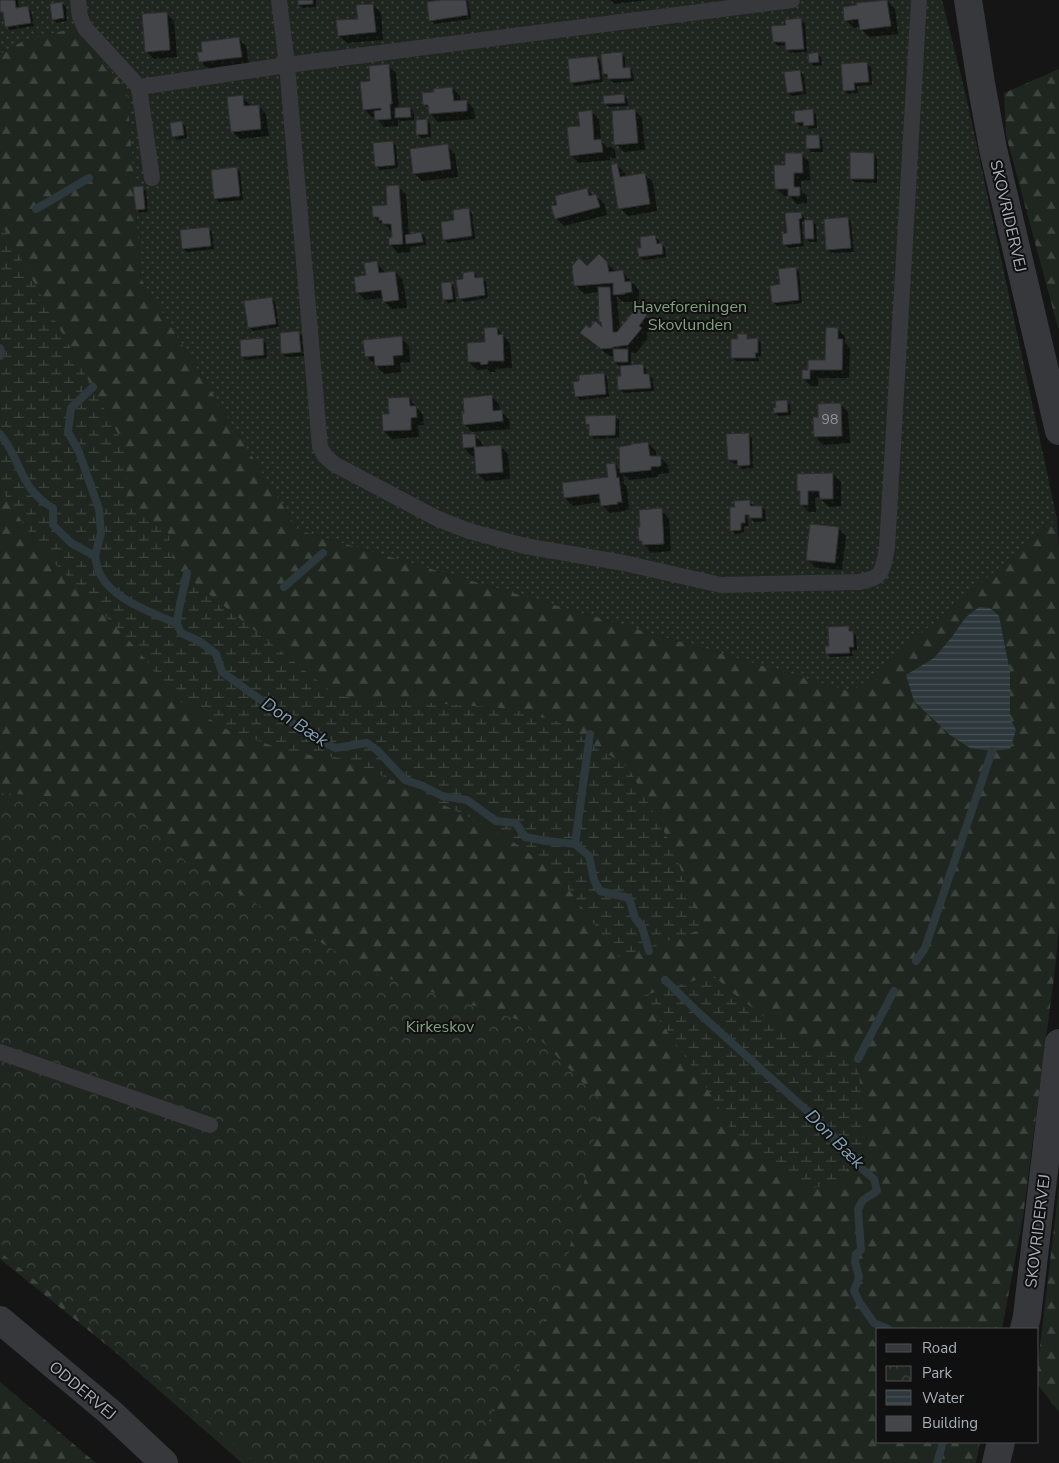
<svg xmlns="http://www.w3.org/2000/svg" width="1059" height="1463" font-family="'Nunito Sans',sans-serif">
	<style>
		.grass { fill: url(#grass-dots) }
		.forest { fill: url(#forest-firs) }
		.wetland { fill: url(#wetland-marsh) }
		.park { fill: url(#park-crowns) }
		.water { fill: url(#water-rules) }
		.shadow { fill: #0007 }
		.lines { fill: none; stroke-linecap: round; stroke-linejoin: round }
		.stream { stroke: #2d383c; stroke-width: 8 }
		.building { fill: #444549; stroke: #2f2f32 }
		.service { stroke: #36383b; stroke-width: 16 }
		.minor { stroke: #36383b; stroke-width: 28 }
		.tertiary { stroke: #36383b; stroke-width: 28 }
		.labels { text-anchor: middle; stroke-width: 4; stroke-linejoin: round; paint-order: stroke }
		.number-label { font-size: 14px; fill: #8e949b }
		.street-label { font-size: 16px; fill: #a7aeb6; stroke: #101011 }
		.park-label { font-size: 16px; fill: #82a07f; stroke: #101011 }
		.water-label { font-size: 18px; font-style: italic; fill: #80a1b0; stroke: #101011 }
	</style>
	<defs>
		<pattern id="grass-dots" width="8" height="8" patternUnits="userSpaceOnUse" patternTransform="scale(1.25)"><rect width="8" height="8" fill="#1f261f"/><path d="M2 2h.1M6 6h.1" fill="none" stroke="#3d433d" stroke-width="1.8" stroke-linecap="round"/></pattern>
		<pattern id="forest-firs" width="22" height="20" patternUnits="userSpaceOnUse" patternTransform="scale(1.25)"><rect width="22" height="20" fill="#1f261f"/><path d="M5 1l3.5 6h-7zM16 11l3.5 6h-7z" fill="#3d433d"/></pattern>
		<pattern id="wetland-marsh" width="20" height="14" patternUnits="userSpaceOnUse" patternTransform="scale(1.25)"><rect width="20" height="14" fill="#1f261f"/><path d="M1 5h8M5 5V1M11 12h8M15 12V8" fill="none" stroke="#3d433d"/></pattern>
		<pattern id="park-crowns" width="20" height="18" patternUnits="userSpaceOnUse" patternTransform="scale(1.25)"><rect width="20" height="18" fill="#1f261f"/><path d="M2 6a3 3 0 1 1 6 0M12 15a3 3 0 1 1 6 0" fill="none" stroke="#3d433d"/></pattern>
		<pattern id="water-rules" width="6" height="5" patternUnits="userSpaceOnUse" patternTransform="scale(1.25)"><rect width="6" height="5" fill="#2d383c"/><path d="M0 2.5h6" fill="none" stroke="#495256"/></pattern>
	</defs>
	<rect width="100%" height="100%" fill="#151516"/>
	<path class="grass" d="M0 0H942L967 100 1057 519 852 692 298 530 141 279 127 91 2 53 0 54Z"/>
	<g class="forest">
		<path d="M75 28 127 91 141 279 298 530 852 692 1057 519 1059 550V923L1056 961 1023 1217 1002 1329H878V1442H980L976 1463H242L114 1351 0 1259V54L25 40Z"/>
		<path d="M1059 69V328H1058L1006 135 1004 93Z"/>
		<path d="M1059 1186V1412L1038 1385V1363Z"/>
		<path d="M0 1382 96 1463H0Z"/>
	</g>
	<g class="wetland">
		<path d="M0 221 126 448 127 502 168 533 175 567 337 696 512 709 559 722 628 767 672 846 703 929 619 957 557 874 518 845 469 817 374 772 340 758 292 753 228 730 182 703 133 645 37 545 0 487Z"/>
		<path d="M713 975 733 993 804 1047 858 1059 865 1147 835 1184 806 1189 768 1161 731 1128 703 1082 642 996Z"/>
	</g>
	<path class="park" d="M0 793 122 801 186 862 372 973 522 1021 602 1102 560 1292 471 1454 460 1463H256L93 1327 0 1252Z"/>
	<path class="water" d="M979 607 990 608 999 616 1010 672V718L1016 730 1010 749 992 751 970 748 950 735 914 701 906 675 934 658 952 637 965 618Z"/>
	<g class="shadow">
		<path d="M0 0H18L19 9 28 8 31 11 34 26 10 30 6 26 4 15 1 12Z"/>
		<path d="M299 0H316V7L303 8 299 5Z"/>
		<path d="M450 0H467L468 2 471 19 434 24 430 20Z"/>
		<path d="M610 0H648L614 4Z"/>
		<path d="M887 1 895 9 898 34 869 37 861 29V27L854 28 846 20Z"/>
		<path d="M62 4 66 7 67 21 57 23 53 19Z"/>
		<path d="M373 5 381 13 383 40 347 43 339 35 359 20Z"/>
		<path d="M166 13 174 21 177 57 154 59 146 51Z"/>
		<path d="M801 20 805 23 807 52 791 53 787 50V45L778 46 774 42 787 26Z"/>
		<path d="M238 38 246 46 249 64 208 69 200 61Z"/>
		<path d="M621 54 625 57V69L630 68 633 72 634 81 613 83 604 74Z"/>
		<path d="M817 54 821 57 822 65 814 66 810 62Z"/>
		<path d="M597 57 600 60 603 82 575 86 571 82Z"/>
		<path d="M867 64 871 67 872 85 857 86 858 93 848 94 844 90Z"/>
		<path d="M388 66 396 73 399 109 410 108 414 112V120L400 121 398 119V126L384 127 377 119 376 117H372L364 109 371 82Z"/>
		<path d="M800 71 804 75 806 94 792 96 788 93Z"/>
		<path d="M452 88 460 96V102L466 101 474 109 475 119 438 122 431 114 430 110 425 105Z"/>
		<path d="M624 95 627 99 628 106 609 107 605 104Z"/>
		<path d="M242 97 250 105V107L259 106 266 114 269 136 240 139 232 131Z"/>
		<path d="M591 111 599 119 601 141 607 147H611L615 150 616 158H612L610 156V160L579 163 571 155 581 127Z"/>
		<path d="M635 111 642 118 645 150 624 152 616 144Z"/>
		<path d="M812 111 816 114 817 128 808 129 805 125 800 126 796 122Z"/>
		<path d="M427 121 430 124 431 137 421 138 418 134Z"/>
		<path d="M181 122 185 126 187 138 177 140 174 136Z"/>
		<path d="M819 136 822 139 823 152H811L808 148Z"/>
		<path d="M392 142 396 146 398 168 380 170 376 166Z"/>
		<path d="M447 146 455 154 458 177 422 181 414 173Z"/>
		<path d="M801 154 809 162 810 180 801 181V190L807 196V203L797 204 790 196H784L776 188 786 166Z"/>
		<path d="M874 154 877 158V183L855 182 851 179Z"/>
		<path d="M617 165 625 173 626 178 645 175 653 182 657 211 628 216 620 208Z"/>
		<path d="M236 168 240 172 243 200 219 202 215 198Z"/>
		<path d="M398 187 406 194 409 235 421 233 425 237 426 245 410 247V252L398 253 391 245 393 238 392 232 384 224 382 225 374 217 389 207Z"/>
		<path d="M142 188 146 191 148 212 140 213 137 209Z"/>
		<path d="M586 189 593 196H596L604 203 607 215 564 226 556 218 559 206Z"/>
		<path d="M468 210 472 213 475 239 448 243 444 239 456 221Z"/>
		<path d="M801 213 804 217 805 221H813L816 225 817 242H810L806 239V222H802L804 246 788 248 784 244Z"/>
		<path d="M848 218 851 222 854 252 831 253 828 250Z"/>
		<path d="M209 229 212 232 214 249 187 252 183 249Z"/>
		<path d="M655 237 659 240V245H662L665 248 666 257 644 260 640 257 643 249Z"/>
		<path d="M376 263 384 271 385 274 395 272 403 280 407 308 392 309 384 301 383 298 365 300 357 292Z"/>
		<path d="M606 263 615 271H622L639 290V300H633V302H623L617 297 620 330 646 316 654 324 646 334 649 337 636 353H631V366H643L646 369 647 375H649L653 379 654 391 623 393 620 390 622 377 621 365 619 366 615 362V356H610L589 341 581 333 591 329 604 330 599 292 584 294 576 286 587 268Z"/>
		<path d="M795 268 799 272 802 303 777 306 773 302 781 285Z"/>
		<path d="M474 272 477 276 478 279 482 278 486 282 488 298 464 302 460 298 465 280Z"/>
		<path d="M451 283 454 287 456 302 448 303 445 299Z"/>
		<path d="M272 298 275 302 279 327 253 331 249 327Z"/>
		<path d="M497 328 510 344 512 368 495 369 496 372H490L487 369 477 370 469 362Z"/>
		<path d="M838 329 845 337V343L850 348 849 378H818V386H811L803 378 809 371V361H826Z"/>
		<path d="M299 333 302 336 304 356 286 357 282 353Z"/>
		<path d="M746 335 750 339 758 340 761 343V356H758L759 361H736L732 357 739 340Z"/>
		<path d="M401 338 409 346 410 362 400 363 401 372 384 374 376 366V364H374L366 356Z"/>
		<path d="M262 340 266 343 267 358 246 360 242 356Z"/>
		<path d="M603 374 607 377 609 397 580 400 576 397Z"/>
		<path d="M491 396 499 404 500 411 509 419 510 429 472 432 464 424Z"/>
		<path d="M409 398 423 415 424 425H418L419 437 392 439 384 431 391 415Z"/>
		<path d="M786 401 790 405 791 415 779 416 775 413Z"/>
		<path d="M840 404 848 412 850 443 823 445 815 437Z"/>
		<path d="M615 416 619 420V438L594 439 591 436V428L587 424Z"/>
		<path d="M748 434 752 438 753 468 742 469 739 465V463L733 464 729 460Z"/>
		<path d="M474 435 482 443 483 448 500 446 508 454 510 479 485 481 477 473 476 455 472 456 464 448Z"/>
		<path d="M648 443 656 451V457H660L668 465 669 473 658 474V477L629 480 623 474 624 484 627 487 629 509 625 510V511L610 513 602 505 601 502 573 506 565 498 609 479 615 464 621 470Z"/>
		<path d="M833 474 841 482V506L829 507 820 498H815L816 512H809L801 504V493L798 491Z"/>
		<path d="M749 502 753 505V507H761L765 510 766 521 754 522 751 518H748V526H744V533L735 534 731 530 736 508Z"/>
		<path d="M661 510 669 518 671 551 651 553 640 540 642 528Z"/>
		<path d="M838 528 846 536 842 570 816 568 808 560Z"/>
		<path d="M848 627 856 636 857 650H852L853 656 831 657 827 654 830 647Z"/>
	</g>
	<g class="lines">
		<g class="stream">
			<path d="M36 209 89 178"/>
			<path d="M0 348 1 351 0 356"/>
			<path d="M93 387 71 408 68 432 79 452 99 509 101 533 95 556"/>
			<path d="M0 434C22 460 19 489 53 508V525L71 543 95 556C96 561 97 569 100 574 113 600 152 612 177 624L181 633 199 641 216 654 222 672 305 732 335 748 367 743 378 751 405 780 423 786 442 796 467 800 496 821 516 823 525 837 546 841 575 844 589 856 594 880 600 891 629 898 635 918 642 927 649 951"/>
			<path d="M284 587 323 553"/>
			<path d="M177 624C178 606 184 591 187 573"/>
			<path d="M575 844 590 734"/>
			<path d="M916 961 925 948 992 751"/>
			<path d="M665 980 700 1014 826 1128 860 1167 874 1179 877 1191 863 1200 858 1209 861 1250 856 1254 855 1262 859 1277 854 1291 860 1303 874 1323 888 1329"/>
			<path d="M858 1059 894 991"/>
			<path d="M937 1463 943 1442"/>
		</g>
	</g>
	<g class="building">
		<path d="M0 0H15L16 8 28 6 31 23 5 27 3 12H0Z"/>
		<path d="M298 0H313V4L298 5Z"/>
		<path d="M441 0H466L468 15 429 21 427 2Z"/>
		<path d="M887 0 891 26 860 30 858 19 844 21 843 7 857 5 856 3Z"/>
		<path d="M62 2 64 18 52 20 50 4Z"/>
		<path d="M373 4 376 32 338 36 336 20 358 19 356 5Z"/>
		<path d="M167 12 170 50 145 52 142 14Z"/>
		<path d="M801 18 804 49 786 50 785 42H773L771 26 786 25 785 20Z"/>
		<path d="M239 37 242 57 199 62 197 52H202L201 42Z"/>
		<path d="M622 52 623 68 630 67 631 78 608 79 607 74H603L601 54Z"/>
		<path d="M818 52 819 62 809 63 808 54Z"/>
		<path d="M597 56 600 79 570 83 568 59Z"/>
		<path d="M867 62 869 82 854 83 855 90 843 91 841 64Z"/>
		<path d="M389 64 392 104H390L391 119 375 120 374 111 381 110V108L363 110 360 82 370 81 369 66Z"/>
		<path d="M800 70 803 91 787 93 784 72Z"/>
		<path d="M452 87 454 101 467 100V111L429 114 428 105H423L422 93 434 92 433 89Z"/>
		<path d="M624 94 625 103 604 104 603 96Z"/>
		<path d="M243 95 244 106 259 105 261 129 231 132 227 97Z"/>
		<path d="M410 107 411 117 395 118V108Z"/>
		<path d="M635 109 638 143 614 145 612 111Z"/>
		<path d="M813 109 814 125 804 126 803 122 795 123 794 111Z"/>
		<path d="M592 110 594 140 601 139 603 152 570 156 567 127 580 126 578 112Z"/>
		<path d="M427 119 428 134 416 135V120Z"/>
		<path d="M182 121 184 135 172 137 170 123Z"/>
		<path d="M806 135H819L820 148 806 149Z"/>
		<path d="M393 141 395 165 375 167 373 143Z"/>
		<path d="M448 144 451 169 413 174 410 149Z"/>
		<path d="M850 152 874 153V179H850Z"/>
		<path d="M785 153H802L803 173H794V187H800V196H788V189H775L774 165H785Z"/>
		<path d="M617 163 620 177 645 173 650 204 618 209 611 165Z"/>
		<path d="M237 167 240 196 214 199 211 170Z"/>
		<path d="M399 185 403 244 389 245V238L392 237 391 224H382V220L379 221V217H373L372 206 387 205 386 186Z"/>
		<path d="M143 186 145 209 136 210 133 187Z"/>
		<path d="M587 188 589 196 596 194 600 207 555 219 551 206 557 205 555 196Z"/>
		<path d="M469 208 472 236 443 240 441 222 454 220 453 210Z"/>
		<path d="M801 212 802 218 799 219 801 243 783 245 782 234 787 233 785 213Z"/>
		<path d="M848 217 851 248 826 250 824 219Z"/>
		<path d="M804 220H813L814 239H805Z"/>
		<path d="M209 227 211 246 182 249 180 230Z"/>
		<path d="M421 232 423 242 406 244 405 235Z"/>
		<path d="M655 235 657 244 662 243 663 254 639 257 637 248H641L640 237Z"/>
		<path d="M599 254 607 262 609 272 623 270 625 282 631 281 632 292 625 293V294L613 295V283L574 286 572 266 579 258 587 266Z"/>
		<path d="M377 261 379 273 395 271 399 300 383 302 381 290 356 293 354 277 366 275 364 263Z"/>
		<path d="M796 267 799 300 772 303 770 286 780 284 778 269Z"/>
		<path d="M474 271 475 278 483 277 485 295 459 299 456 280 463 279V273Z"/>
		<path d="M451 282 453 299 443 300 441 283Z"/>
		<path d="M598 287H610L613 332H617L637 307 647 315 639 326 642 328 628 345 613 347V348L601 349 580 333 586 325 590 328 595 321 602 327 601 322 599 321Z"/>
		<path d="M272 297 276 324 248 328 244 301Z"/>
		<path d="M497 327 498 335 503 334 504 361H488V364L481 365 480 362H468L467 343 485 342 484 328Z"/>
		<path d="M826 327 838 328V339H843L842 370H810V379H802V370H808V360H825Z"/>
		<path d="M299 331 301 352 281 354 280 333Z"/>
		<path d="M737 334H747V339L758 338V353H755L756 358H731V339H738Z"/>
		<path d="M402 336 403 355 393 356 394 365 375 366 374 356 365 357 363 340Z"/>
		<path d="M263 338 264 355 241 357 240 340Z"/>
		<path d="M613 349H628V362H614Z"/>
		<path d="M643 364 644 374H649L651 388 618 390 617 376H621L620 366Z"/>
		<path d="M604 373 606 394 575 397 573 382 579 381V375Z"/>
		<path d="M492 395 493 411 502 410 503 421 463 425 462 414 464 413 463 398Z"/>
		<path d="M409 397 410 406H416L417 417 411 418V430L383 431 382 414H389L388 398Z"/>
		<path d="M787 400 788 412 774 413 773 408 776 407 775 401Z"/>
		<path d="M841 403 842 436 814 437 813 417H818V404Z"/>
		<path d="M616 415 615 435 589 436V424L586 425 585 416Z"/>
		<path d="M749 433 750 465 738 466 737 460H728L726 434Z"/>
		<path d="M462 434H475L476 447 501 445 503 472 476 474 474 447 463 448Z"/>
		<path d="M648 442 650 456H661V466L651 467V470L620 473 619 447 631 445V444Z"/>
		<path d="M615 463 617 478 619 477 622 502H617L618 504 601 506 599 494 564 498 562 483 608 477 606 464Z"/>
		<path d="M833 473V499H820L819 491H808V505H800V491H797V474Z"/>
		<path d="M750 500V506H762V518H749V515H745V523H741V530L730 531V507H735L734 501Z"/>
		<path d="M662 508 664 544 642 545V541H639L638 527H640L639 510Z"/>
		<path d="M810 524 839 527 835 563 806 560Z"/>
		<path d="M849 626V631H853L854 647H849L850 653 826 654 825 646H829L828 627Z"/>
	</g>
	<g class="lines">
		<g class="service">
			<path d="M78 0 80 17 85 28 139 87"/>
			<path d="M279 0 287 65 320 447 325 456 334 464 438 519 469 531 525 546 624 563 721 585 859 582C884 578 882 571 887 548L919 0"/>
			<path d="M139 87 287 65 792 0"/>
			<path d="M139 87 152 178"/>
			<path d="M0 1052 210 1125"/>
		</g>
		<g class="minor">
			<path d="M968 0 981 83 993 149 1059 431"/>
			<path d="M1024 1329 1027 1316 1059 1043"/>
			<path d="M996 1463 1001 1442"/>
		</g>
		<path class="tertiary" d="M0 1320 111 1413 164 1463"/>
	</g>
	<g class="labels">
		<g class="number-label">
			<text x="830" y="424">98</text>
		</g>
		<g class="street-label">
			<text transform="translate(1009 216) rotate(77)" y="6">SKOVRIDERVEJ</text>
			<text transform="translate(1037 1231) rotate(-83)" y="6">SKOVRIDERVEJ</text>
			<text transform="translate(83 1390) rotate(40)" y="6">ODDERVEJ</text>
		</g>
		<g class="park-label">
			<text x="690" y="312">Haveforeningen<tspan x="690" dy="18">Skovlunden</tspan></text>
			<text x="440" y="1032">Kirkeskov</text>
		</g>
		<g class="water-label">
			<text transform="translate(295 722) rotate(33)" y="6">Don Bæk</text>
			<text transform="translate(835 1139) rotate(45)" y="6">Don Bæk</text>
		</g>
	</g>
	<rect x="876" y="1328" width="162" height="115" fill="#101011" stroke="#4c4f53"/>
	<rect x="886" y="1344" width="25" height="8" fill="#36383b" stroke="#4c4f53"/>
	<text x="922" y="1353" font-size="15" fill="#a7aeb6">Road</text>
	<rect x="886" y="1366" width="25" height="15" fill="url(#park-crowns)" stroke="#4c4f53"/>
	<text x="922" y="1378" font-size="15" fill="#a7aeb6">Park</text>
	<rect x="886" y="1390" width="25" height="15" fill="url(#water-rules)" stroke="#4c4f53"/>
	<text x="922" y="1403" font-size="15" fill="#a7aeb6">Water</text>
	<rect x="886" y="1416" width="25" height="15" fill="#444549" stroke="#4c4f53"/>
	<text x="922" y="1428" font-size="15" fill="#a7aeb6">Building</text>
</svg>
